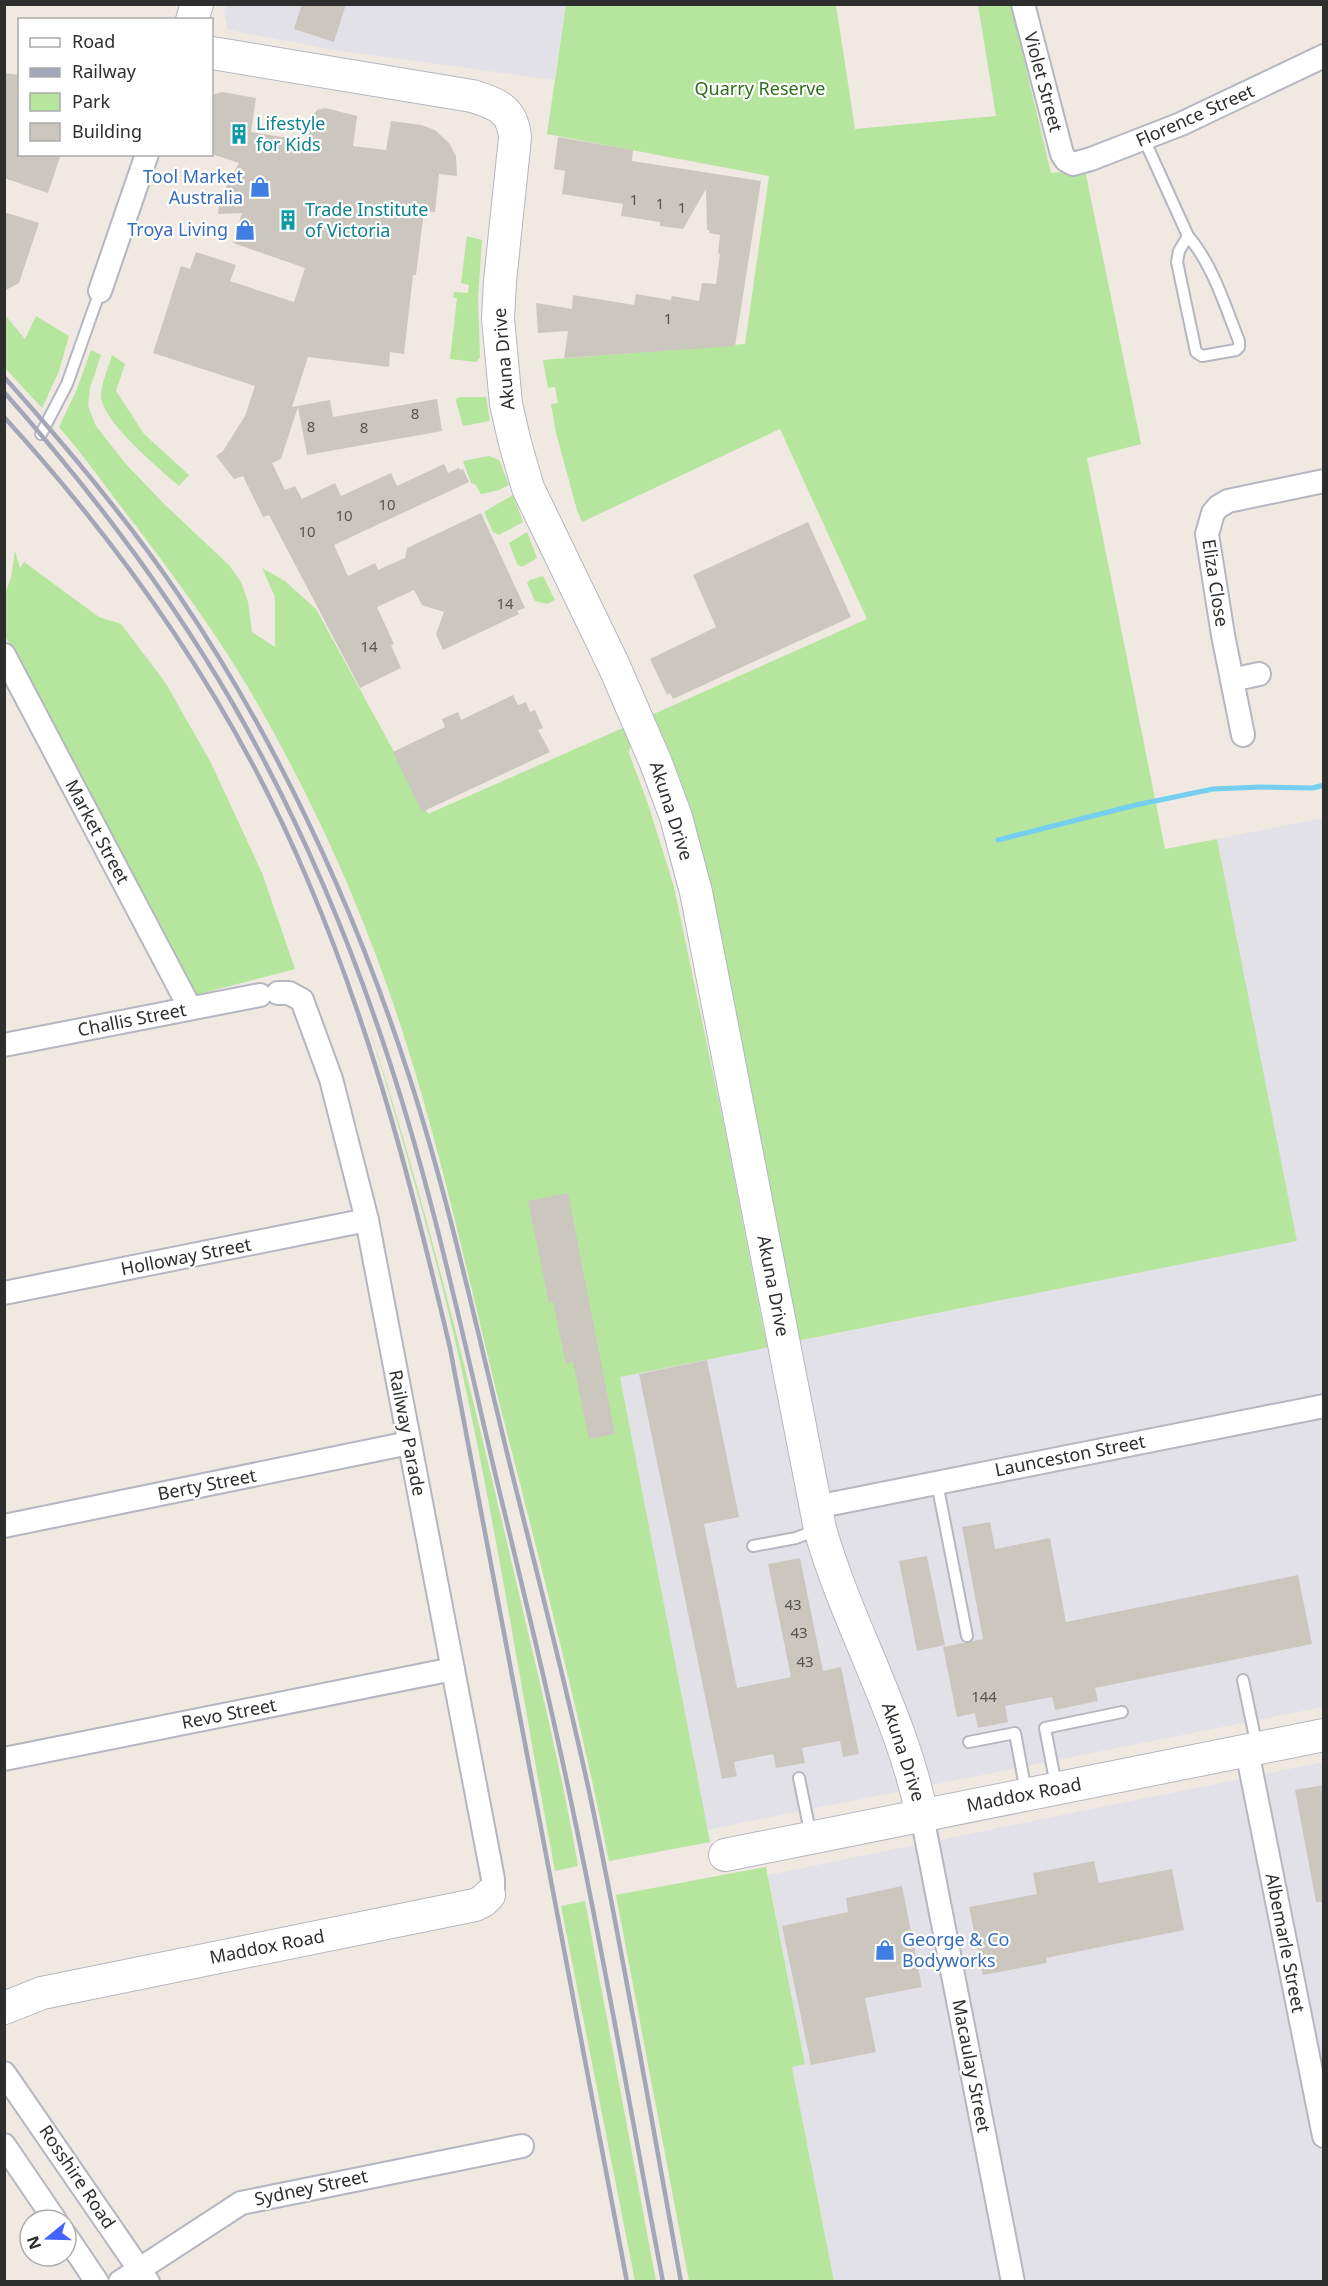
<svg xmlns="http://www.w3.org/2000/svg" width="1328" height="2286" font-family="'Noto Sans',sans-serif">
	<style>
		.industrial { fill: #e3e1e8 }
		.green { fill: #b6e59e }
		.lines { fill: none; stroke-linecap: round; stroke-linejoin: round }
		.stream { stroke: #75cff0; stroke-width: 5 }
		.building { fill: #cbc7bf }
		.lane-casing { stroke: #b4b7c1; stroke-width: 14 }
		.street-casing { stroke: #b4b7c1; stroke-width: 26 }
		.secondary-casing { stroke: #b4b7c1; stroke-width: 34 }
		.lane { stroke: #fff; stroke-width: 10 }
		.street { stroke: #fff; stroke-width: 22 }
		.secondary { stroke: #fff; stroke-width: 32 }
		.rail { stroke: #a3a6b8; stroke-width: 4.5 }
		.labels { text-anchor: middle; stroke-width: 4.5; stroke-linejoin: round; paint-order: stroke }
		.number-label { font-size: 15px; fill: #555452 }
		.street-label { font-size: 18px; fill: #2e2e2e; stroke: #fff }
		.park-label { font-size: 18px; fill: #2c6e1b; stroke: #fff }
		.culture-label { font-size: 18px; fill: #0d838f; stroke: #fff; text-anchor: start }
		.shop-label { font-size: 18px; fill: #366cbe; stroke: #fff; text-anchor: end }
	</style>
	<rect width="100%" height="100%" fill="#efe9e1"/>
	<g class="industrial">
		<path d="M227 4 566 5 554 80 335 50 228 30 224 13Z"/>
		<path d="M1323 818V1707L707 1830 620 1377 1296 1241 1217 839Z"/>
		<path d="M1323 1762V2281H834L792 2066 805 2063 768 1875Z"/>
	</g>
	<g class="green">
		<path d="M566 5H836L855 129 996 116 978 5H1011L1051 173 1085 170 1141 444 1087 458 1165 849 1217 839 1297 1241 792 1342 787 1275 705 868 682 784 664 738 647 717 867 619 780 429 582 522 577 510 556 433 551 404 558 403 555 387 548 388 543 360 745 344 769 176 547 134Z"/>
		<path d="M467 236 482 240 478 299 480 357 476 362 450 359 457 298H453L454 292 468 293 469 285 461 283Z"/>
		<path d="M5 315 25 339 36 316 69 336 59 371 42 408 5 368Z"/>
		<path d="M91 350 101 355 90 388 88 406 96 426 125 463 163 503 229 565 241 582 248 602 252 632 275 647V597L262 568 285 581 316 609 428 814 625 727 631 741 629 753 648 804 674 887 725 1130 764 1332 770 1343 775 1346 620 1377 710 1842 609 1861C577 1702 536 1546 496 1390 468 1276 443 1161 408 1049 367 916 308 785 235 666 205 618 170 571 136 526 110 493 86 458 59 427L77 389Z"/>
		<path d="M112 355 125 364 116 391 144 434 189 475 179 486C159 468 101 421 101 395 101 383 109 367 112 355Z"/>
		<path d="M462 397H486L490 421 463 426 456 401 457 398Z"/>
		<path d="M489 456 499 460 509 485 499 490 482 494 480 493 476 485 471 483 463 461Z"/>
		<path d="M513 495 523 522 499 535 493 532 484 512Z"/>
		<path d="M527 532 537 558 522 567 517 564 509 543Z"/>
		<path d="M15 551 20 568 24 562 99 617 121 624 165 682 211 763 262 873 295 969 195 995 18 658 5 636V593L11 578Z"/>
		<path d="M543 576 555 600 547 604 535 601 527 583 530 580Z"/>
		<path d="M367 1021C424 1196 467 1372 509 1551 533 1656 560 1760 578 1866L555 1871C522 1697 496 1522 457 1349 432 1239 400 1129 367 1021Z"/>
		<path d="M766 1867 805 2064 792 2067 834 2281H689L616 1895Z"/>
		<path d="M585 1901 656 2281H635L561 1906Z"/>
	</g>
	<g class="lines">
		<path class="stream" d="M998 840 1136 805 1213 789 1261 787 1313 788 1324 785"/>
	</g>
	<g class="building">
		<path d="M302 4H346L334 42 294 29Z"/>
		<path d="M4 73 20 75V154H61L48 193 4 178Z"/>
		<path d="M222 92 256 98 251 132 308 141 312 116 317 110 325 108 357 116 353 146 386 150 391 121 421 125 435 130 449 143 456 156 457 176 439 174 435 212 424 211 416 275H413L404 354 390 352 389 367 308 357 292 407 330 400 333 417 437 399 442 431 307 455 298 407 281 459 272 463 285 490 295 486 302 499 335 483 341 496 391 473 397 486 444 464 448 473 459 468 460 470 463 469 469 482 334 545 348 576 375 563 378 570 405 558 407 548 481 513 525 608 517 611 519 614 443 650 436 634 444 612 422 605 414 590 377 607 394 644 391 645 401 668 360 688 269 515 263 517 243 476 234 479 216 456 223 451 245 416 255 386 153 353 181 266 190 269 196 252 236 265 230 281 294 302 305 268 233 243 242 213 218 214 220 198 239 163 212 154V95Z"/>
		<path d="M558 137 633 150 632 161 761 181 735 346 564 358 568 331 538 333 536 303 572 309 573 295 634 305 636 294 671 300 672 296 699 301 702 283 716 284 720 254 718 253 720 235 709 233V230H707L706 189 683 229 660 226V222L621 216 623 204 562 194 565 171 554 169Z"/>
		<path d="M4 212 39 223 19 283 4 291Z"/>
		<path d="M808 522 851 617 673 699 670 693 667 695 650 659 716 627 693 575Z"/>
		<path d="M513 695 518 705 526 702 530 712 535 710 543 728 538 730 550 752 422 812 393 752 445 727 442 719 458 712 461 720Z"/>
		<path d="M568 1193 615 1434 589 1439 573 1362 566 1364 553 1302 549 1303 528 1201Z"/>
		<path d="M707 1360 739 1517 704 1524 737 1688 791 1677 768 1564 800 1558 823 1671 841 1667 859 1754 843 1757 840 1741 802 1748 805 1763 776 1768 773 1754 734 1762 737 1776 722 1779 639 1374Z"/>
		<path d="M990 1522 995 1549 1050 1538 1066 1622 1298 1575 1312 1644 1095 1688 1098 1701 1055 1710 1052 1697 1005 1706 1008 1722 978 1728 975 1713 957 1717 943 1647 983 1639 962 1527Z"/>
		<path d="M927 1556 945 1645 917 1651 899 1561Z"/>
		<path d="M1323 1785V1902H1316L1295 1790Z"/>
		<path d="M1094 1861 1099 1883 1172 1869 1184 1930 1046 1958 1047 1963 983 1975 969 1907 1037 1894 1033 1873Z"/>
		<path d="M902 1886 922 1987 865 1998 876 2052 811 2065 782 1926 848 1912 846 1898Z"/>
	</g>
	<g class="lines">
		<g class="lane-casing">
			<g id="lane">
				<path d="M1144 139 1188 236"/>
				<path d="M1188 236C1213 265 1225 306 1239 341V347L1236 350 1202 356 1196 352 1177 262 1179 251Z"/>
				<path d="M41 434 67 384 100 291"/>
				<path d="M937 1483 967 1636"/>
				<path d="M753 1546 796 1538 817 1530"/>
				<path d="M1243 1680 1257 1747"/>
				<path d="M969 1742 1015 1733 1026 1792"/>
				<path d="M799 1778 811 1836"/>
				<path d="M1056 1785 1045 1728 1122 1712"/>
			</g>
		</g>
		<g class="street-casing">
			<g id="street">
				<path d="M1023 4 1062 154 1066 160 1073 164 1091 159 1181 124 1324 56"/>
				<path d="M100 291 147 154"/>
				<path d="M4 655 190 1008"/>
				<path d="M1232 680 1259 674"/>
				<path d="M1243 735 1223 635 1207 534 1213 513 1218 507 1228 501 1324 481"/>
				<path d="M278 993H289L302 1000 331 1079 367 1220 493 1879V1887L489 1895"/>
				<path d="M4 1045 260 995"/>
				<path d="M4 1293 367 1220"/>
				<path d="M816 1507 1324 1406"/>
				<path d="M4 1526 409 1443"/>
				<path d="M1247 1751 1324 2136"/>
				<path d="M4 1759 453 1669"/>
				<path d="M922 1816 1013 2282"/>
				<path d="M4 2073 148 2282"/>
				<path d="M4 2145 55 2220"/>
				<path d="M66 2236 97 2282"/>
				<path d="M120 2282 241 2203 522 2146"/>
			</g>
		</g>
		<g class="secondary-casing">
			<g id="secondary">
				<path d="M192 20 197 4"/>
				<path d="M212 53 472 96C497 104 513 109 515 138L500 281 498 319 506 404 515 443 528 488 614 666 656 763 676 817 696 892 820 1529C848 1627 902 1715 922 1816"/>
				<path d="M725 1855 1324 1735"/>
				<path d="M4 2008 42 1993 475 1905 483 1901 489 1895"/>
			</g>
		</g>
		<use href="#lane" class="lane"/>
		<use href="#street" class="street"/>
		<use href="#secondary" class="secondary"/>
		<g class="rail">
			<path d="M4 377C66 446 126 517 178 594 278 742 354 906 409 1076 450 1203 478 1335 510 1465 538 1578 568 1691 592 1805 625 1963 652 2123 681 2282"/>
			<path d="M4 392C90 489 168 592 233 704 294 810 343 923 382 1039 430 1180 461 1328 495 1473 522 1585 550 1698 573 1811 606 1967 633 2125 663 2282"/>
			<path d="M4 417C129 554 236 709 308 881 372 1031 413 1190 450 1348L627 2282"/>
		</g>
	</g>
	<defs>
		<g id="building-bare" transform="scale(1.62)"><path d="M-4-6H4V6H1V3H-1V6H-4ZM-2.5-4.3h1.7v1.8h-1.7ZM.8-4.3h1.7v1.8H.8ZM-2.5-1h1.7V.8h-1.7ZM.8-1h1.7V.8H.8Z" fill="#0f9aa8" stroke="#fff" stroke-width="2.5" paint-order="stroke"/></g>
		<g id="shop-bare" transform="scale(1.62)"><path d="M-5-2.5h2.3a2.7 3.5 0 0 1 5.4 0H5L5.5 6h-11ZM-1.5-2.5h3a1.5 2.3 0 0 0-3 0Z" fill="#3f7fe0" stroke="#fff" stroke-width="2.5" paint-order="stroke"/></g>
	</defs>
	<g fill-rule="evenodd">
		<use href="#building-bare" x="239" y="134"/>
		<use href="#shop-bare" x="260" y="187"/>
		<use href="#building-bare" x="288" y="220"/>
		<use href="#shop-bare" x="245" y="230"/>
		<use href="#shop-bare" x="885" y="1950"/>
	</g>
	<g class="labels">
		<g class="number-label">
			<text x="634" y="205">1</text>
			<text x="660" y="209">1</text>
			<text x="682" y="213">1</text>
			<text x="668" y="324">1</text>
			<text x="415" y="419">8</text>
			<text x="311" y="432">8</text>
			<text x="364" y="433">8</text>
			<text x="387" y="510">10</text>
			<text x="344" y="521">10</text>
			<text x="307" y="537">10</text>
			<text x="505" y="609">14</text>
			<text x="369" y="652">14</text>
			<text x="793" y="1610">43</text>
			<text x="799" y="1638">43</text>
			<text x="805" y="1667">43</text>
			<text x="984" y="1702">144</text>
		</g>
		<g class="street-label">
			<text transform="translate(1043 82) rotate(75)" y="6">Violet Street</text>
			<text transform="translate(1195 116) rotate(-24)" y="6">Florence Street</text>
			<text transform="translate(504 359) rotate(-95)" y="6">Akuna Drive</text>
			<text transform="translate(1215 583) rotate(81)" y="6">Eliza Close</text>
			<text transform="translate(671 811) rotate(72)" y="6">Akuna Drive</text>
			<text transform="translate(97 832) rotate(62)" y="6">Market Street</text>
			<text transform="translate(132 1020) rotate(-11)" y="6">Challis Street</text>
			<text transform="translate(186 1257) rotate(-11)" y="6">Holloway Street</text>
			<text transform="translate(773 1286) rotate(79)" y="6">Akuna Drive</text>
			<text transform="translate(407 1433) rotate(79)" y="6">Railway Parade</text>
			<text transform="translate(1070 1456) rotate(-11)" y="6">Launceston Street</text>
			<text transform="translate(207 1485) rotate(-11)" y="6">Berty Street</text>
			<text transform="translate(229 1714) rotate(-11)" y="6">Revo Street</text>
			<text transform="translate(903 1752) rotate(72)" y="6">Akuna Drive</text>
			<text transform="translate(1024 1795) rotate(-11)" y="6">Maddox Road</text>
			<text transform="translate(1285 1943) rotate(79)" y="6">Albemarle Street</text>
			<text transform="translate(267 1947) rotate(-11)" y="6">Maddox Road</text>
			<text transform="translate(971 2066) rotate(79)" y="6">Macaulay Street</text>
			<text transform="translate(77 2177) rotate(56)" y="6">Rosshire Road</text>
			<text transform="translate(311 2188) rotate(-12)" y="6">Sydney Street</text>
		</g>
		<g class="park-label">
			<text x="760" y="95">Quarry Reserve</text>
		</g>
		<g class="culture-label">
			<text x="256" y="130">Lifestyle<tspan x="256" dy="21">for Kids</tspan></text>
			<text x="305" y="216">Trade Institute<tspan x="305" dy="21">of Victoria</tspan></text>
		</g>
		<g class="shop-label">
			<text x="243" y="183">Tool Market<tspan x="243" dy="21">Australia</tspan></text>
			<text x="228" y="236">Troya Living</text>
			<text x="902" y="1946" text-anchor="start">George &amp; Co<tspan x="902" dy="21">Bodyworks</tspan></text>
		</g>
	</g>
	<rect width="1328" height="2286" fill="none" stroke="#2e2e2e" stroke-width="12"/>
	<rect x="18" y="18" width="195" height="138" fill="#ffffff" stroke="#ababab" stroke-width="1.5"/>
	<rect x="30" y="38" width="30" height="9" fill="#ffffff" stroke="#ababab" stroke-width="1.5"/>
	<text x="72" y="48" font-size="18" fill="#2e2e2e">Road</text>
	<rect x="30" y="68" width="30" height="9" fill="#a3a6b8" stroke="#ababab" stroke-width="1.5"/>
	<text x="72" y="78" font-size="18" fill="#2e2e2e">Railway</text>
	<rect x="30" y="93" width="30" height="18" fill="#b6e59e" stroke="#ababab" stroke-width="1.5"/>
	<text x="72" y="108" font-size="18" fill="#2e2e2e">Park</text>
	<rect x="30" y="123" width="30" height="18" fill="#cbc7bf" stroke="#ababab" stroke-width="1.5"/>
	<text x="72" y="138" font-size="18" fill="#2e2e2e">Building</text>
	<g transform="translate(48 2238) rotate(251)"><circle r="28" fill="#ffffff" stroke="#ababab" stroke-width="1.5"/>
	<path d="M0-4.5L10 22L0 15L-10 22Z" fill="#4264fb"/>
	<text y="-9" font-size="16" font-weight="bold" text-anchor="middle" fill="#2e2e2e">N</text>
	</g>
</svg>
